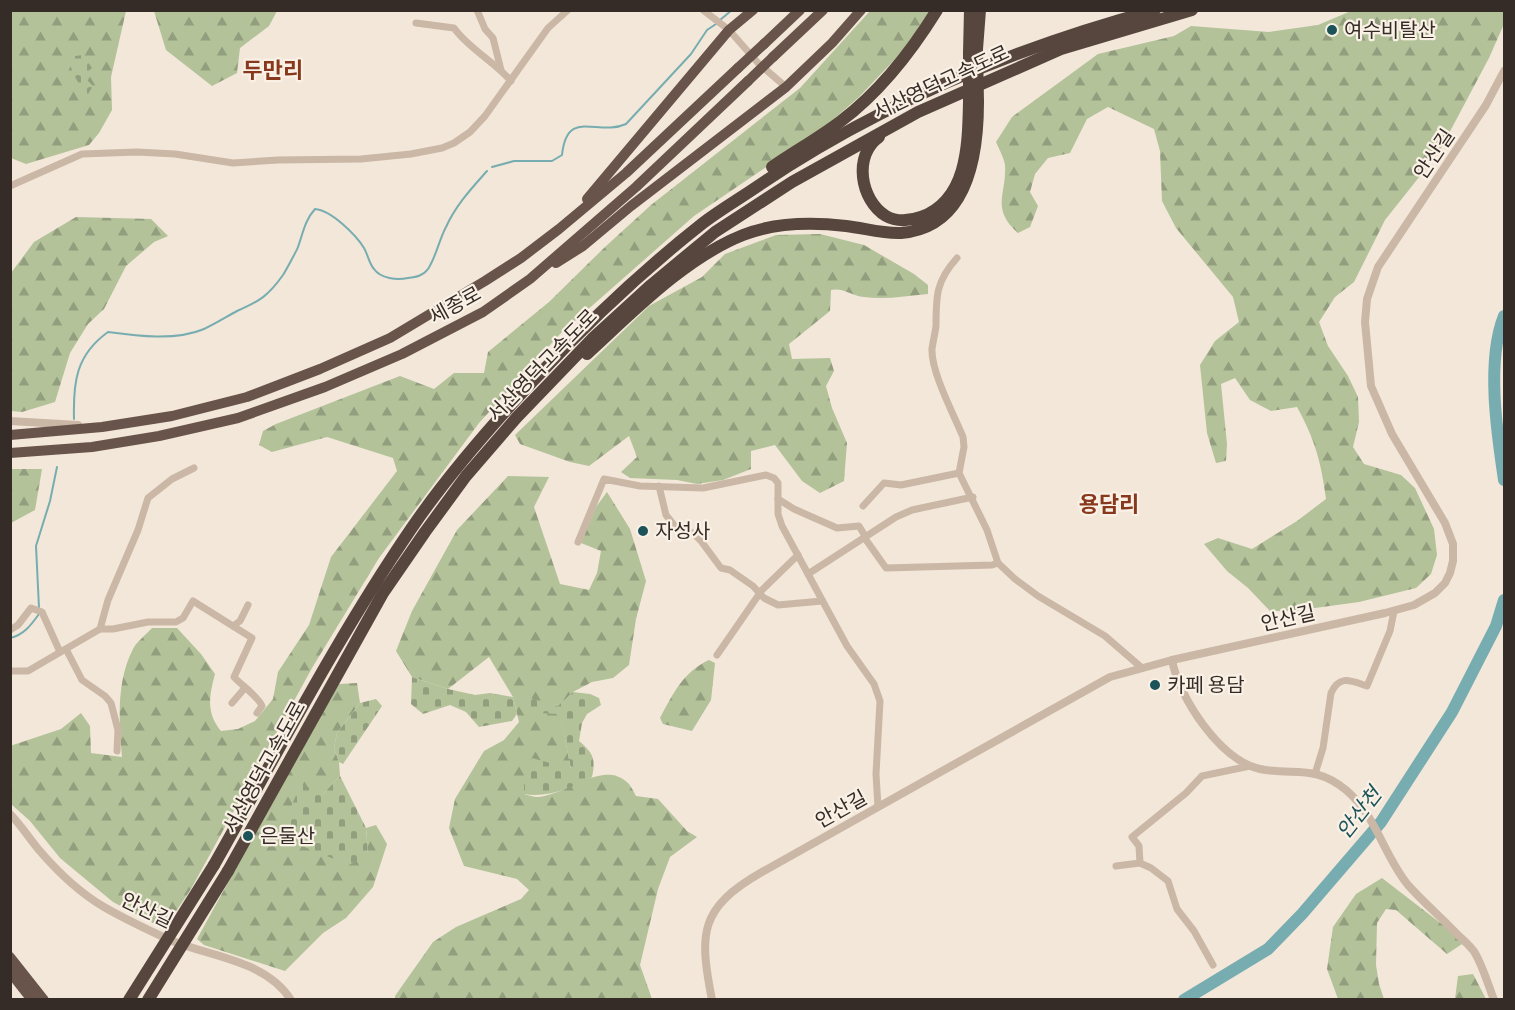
<svg xmlns="http://www.w3.org/2000/svg" width="1515" height="1010" font-family="Barlow,'Noto Sans KR',sans-serif">
	<style>
		.forest { fill: url(#forest-firs) }
		.cemetery { fill: url(#cemetery-stones) }
		.lines { fill: none; stroke-linecap: round; stroke-linejoin: round }
		.stream { stroke: #77adb0; stroke-width: 2 }
		.river { stroke: #77adb0; stroke-width: 12 }
		.minor { stroke: #cbb7a5; stroke-width: 7 }
		.tertiary { stroke: #cbb7a5; stroke-width: 8 }
		.trunk { stroke: #68544a; stroke-width: 10 }
		.motorway { stroke: #57463d; stroke-width: 12 }
		.trunk-bridge { stroke: #68544a; stroke-width: 10 }
		.motorway-bridge { stroke: #57463d; stroke-width: 12 }
		.poi-dot { fill: #1b5359; stroke: #faf1e6; stroke-width: 2 }
		.labels { text-anchor: middle; stroke-width: 4.5; stroke-linejoin: round; paint-order: stroke }
		.poi-label { font-size: 20px; fill: #362c27; stroke: #faf1e6; text-anchor: start }
		.street-label { font-size: 20px; fill: #362c27; stroke: #faf1e6 }
		.water-label { font-size: 21px; font-style: italic; fill: #1b5359; stroke: #faf1e6 }
		.quarter-label { font-size: 22px; font-weight: bold; fill: #88391d; stroke: #faf1e6 }
	</style>
	<defs>
		<pattern id="forest-firs" width="22" height="20" patternUnits="userSpaceOnUse" patternTransform="scale(1.5)"><rect width="22" height="20" fill="#b3c299"/><path d="M5 1l3.5 6h-7zM16 11l3.5 6h-7z" fill="#929e7d"/></pattern>
		<pattern id="cemetery-stones" width="16" height="16" patternUnits="userSpaceOnUse" patternTransform="scale(1.5)"><rect width="16" height="16" fill="#b3c299"/><path d="M2 7V4a2 2 0 0 1 4 0v3zM10 15v-3a2 2 0 0 1 4 0v3z" fill="#929e7d"/></pattern>
	</defs>
	<rect width="100%" height="100%" fill="#f2e7d9"/>
	<g class="forest">
		<path d="M10 11H126L111 77 112 110 99 133 89 145 26 164 11 158Z"/>
		<path d="M154 11V10L277 11 269 26 240 48 237 73 212 86 166 50Z"/>
		<path d="M870 11H932L897 57 859 97 821 130 694 216 560 334 479 423 379 558 312 668 191 889 164 929 113 902 60 858 30 821 11 804 10 746 61 729 81 713 90 726 91 753 122 757C119 722 116 682 133 649 137 641 146 635 152 628H177L201 654 215 674C209 696 206 713 221 731L238 729 255 721 273 699 278 672 309 625 331 557 397 471 393 458 327 437 272 452 259 445 263 431 276 424 400 376 434 389 454 373H484L488 352 549 302 605 247 651 205 800 88Z"/>
		<path d="M1351 11H1504V24L1489 58 1439 152 1385 220 1354 282 1335 297 1319 322 1328 346 1348 376 1358 397 1359 422 1353 447 1364 464 1401 475 1415 488 1434 529 1437 555 1431 574 1416 588 1359 602 1293 611H1270L1248 588 1227 571 1204 544 1218 538 1252 549 1297 521 1326 499C1321 461 1315 440 1297 407L1271 411 1250 400 1235 378 1221 384 1227 444 1226 461 1216 463 1207 433 1200 365 1215 341 1239 322 1233 297 1176 228 1162 201 1160 151 1154 129 1108 107 1087 119 1070 153 1048 158 1035 174 1030 192 1038 206 1030 227 1018 233C990 208 1007 194 1005 165 1004 158 999 149 996 142L1012 117 1098 54 1174 36 1191 26 1269 32 1318 25Z"/>
		<path d="M76 217 151 219 168 236 154 242 126 266 104 309 88 324 70 353 55 402 22 412 11 411V273L34 242Z"/>
		<path d="M820 234 864 245 914 274 928 285V294C907 296 884 300 864 297 852 296 843 287 831 290L830 311 789 344 792 359 830 358 834 371 826 386 832 408 847 443 844 481 820 493 802 481 775 445 751 451V469L723 480 697 484 677 480 630 478 621 472 637 457 629 436 589 466 570 462 520 444 515 435 649 306 702 277 725 254 776 235Z"/>
		<path d="M11 469H42L35 510 11 523Z"/>
		<path d="M508 476 549 477 534 507 560 584 589 590 597 573 601 551 581 543 596 507 607 492 630 529 646 581 636 619 629 665 613 678 592 682 573 692 559 706 571 770 524 794C528 795 534 797 538 797 567 795 603 759 628 783 631 786 634 792 636 796L658 799 687 831 697 837 670 857 658 889 640 965 652 999 395 1000V996L433 942 456 927 521 899 529 890 517 879 464 866 449 828 455 799 484 751 504 740 519 722 513 697 489 657 448 689 412 677 396 651 412 611 457 530Z"/>
		<path d="M709 660 715 663 711 700 692 731 663 724 660 718C673 694 683 672 709 660Z"/>
		<path d="M357 683 360 703 337 733 334 748 339 762 340 776 323 794 368 854 366 828 376 825 387 844 373 887 346 918 323 933 285 971 204 945 197 939 319 717 339 684Z"/>
		<path d="M1382 878 1465 942 1447 954 1396 910 1386 909 1377 923 1376 965 1379 984 1384 999H1338L1327 969 1333 927 1356 894Z"/>
		<path d="M1473 974 1486 999H1455L1458 976Z"/>
	</g>
	<g class="cemetery">
		<path d="M71 51 75 56 83 55 92 68 86 73 89 77 87 80 93 86 88 94C77 84 69 68 68 52Z"/>
		<path d="M412 677 448 689 475 695 490 693 513 697 517 714 512 721 479 727 466 712 450 705 423 714 411 704Z"/>
		<path d="M573 692 590 694 599 698 601 705 587 714 582 723 579 741C593 753 596 758 592 777 572 788 547 798 524 794V774L532 758 571 769 560 714 536 713 526 708 525 701 531 698 550 706H558Z"/>
		<path d="M376 699 382 706 343 764 339 762 334 748 337 733 360 703Z"/>
		<path d="M340 776 366 828 368 854 349 865 292 842 284 823 301 784 323 794Z"/>
	</g>
	<g class="lines">
		<g class="stream">
			<path d="M720 20 732 10"/>
			<path d="M492 167 514 161H552L562 155C567 107 598 137 626 124L691 54 707 30 716 24"/>
			<path d="M74 419C73 382 76 355 108 332 137 336 176 341 204 329 215 324 226 317 237 311 260 301 268 296 283 275 285 272 297 250 298 247 303 233 305 220 315 209 331 210 356 235 364 248 368 255 369 263 374 269 381 279 397 280 408 278 416 277 423 276 428 269 436 257 439 240 446 227 456 205 471 189 487 171"/>
			<path d="M39 608 36 546 50 501 57 467"/>
			<path d="M10 638C24 635 31 625 39 614"/>
		</g>
		<g class="river">
			<path d="M1504 316C1486 361 1497 433 1504 480"/>
			<path d="M1184 1000 1268 949 1302 914 1381 822 1452 712 1496 626 1504 600"/>
		</g>
		<g class="minor">
			<path d="M477 10 485 29 493 38 501 70"/>
			<path d="M703 10 729 30 758 63 786 87"/>
			<path d="M416 23 454 28C469 49 494 61 511 81"/>
			<path d="M10 186 82 154 137 152 175 154 233 163 278 160 361 159 411 154 442 148 454 143 470 132 485 116 548 28 568 10"/>
			<path d="M957 258C936 281 936 296 936 326 935 334 933 341 932 349 931 372 954 415 963 437L964 447 959 473 987 530 998 563 1015 579 1038 596 1105 636 1142 668"/>
			<path d="M659 486 666 515 678 530 693 533 701 541 721 568 730 570 753 586 764 598 778 605 822 601"/>
			<path d="M778 499 794 509 837 528 859 526 865 536"/>
			<path d="M863 506 884 483 901 485 959 473"/>
			<path d="M864 537 886 568 992 565 998 563"/>
			<path d="M578 542 604 479 640 486 703 488 766 475 774 478 778 483V514L782 526 847 646 874 684 880 701 876 774 878 807"/>
			<path d="M808 574 896 517 912 510 973 497"/>
			<path d="M233 626 240 621 248 605"/>
			<path d="M100 629 108 600 138 530 148 498 172 479 194 468"/>
			<path d="M10 630 18 625 31 608 42 612 60 652"/>
			<path d="M66 649 82 680 105 696 111 703 118 730 117 751"/>
			<path d="M717 655 762 590 798 555"/>
			<path d="M10 671H28L100 629H113L148 622H176L183 618 193 601 252 638 234 677C241 685 259 697 262 706L257 713"/>
			<path d="M232 703 244 689"/>
			<path d="M1315 774 1323 748 1331 693C1340 674 1351 681 1367 686L1390 631 1394 611"/>
			<path d="M1116 866 1140 863"/>
			<path d="M1213 965 1194 931 1177 909 1168 881 1151 868 1140 863 1139 846 1132 837 1186 793 1202 776 1250 766"/>
		</g>
		<g class="tertiary">
			<path d="M10 421 78 425"/>
			<path d="M1172 660C1179 698 1220 760 1260 769 1294 776 1315 764 1346 790 1376 815 1384 856 1408 885 1423 902 1441 917 1456 933 1462 939 1471 946 1475 953 1483 967 1488 984 1494 1000"/>
			<path d="M10 814C21 825 29 838 39 850 57 871 80 893 104 907 125 919 148 930 170 940 210 957 266 960 291 1000"/>
			<path d="M712 1000C699 933 699 908 762 872L1110 677 1172 660 1385 613 1414 605 1435 593 1445 583 1450 573 1453 561V544L1445 523 1392 434 1371 386 1365 322 1367 299 1378 267 1486 105 1504 71"/>
		</g>
		<g class="trunk">
			<path d="M764 44 800 10"/>
			<path d="M773 57 823 10"/>
			<path d="M587 199 729 30 753 10"/>
			<path d="M556 263 583 246 631 206 786 87 832 43 861 10"/>
			<path d="M10 435 102 427 172 416 247 397 320 369 390 338 485 281 521 258 559 229 626 173 738 68"/>
			<path d="M10 453 92 447 159 436 238 418 325 387 402 354 483 312 530 279 636 187 748 81"/>
			<path d="M10 957 44 1000"/>
			<path d="M10 972 32 1000"/>
		</g>
		<g class="motorway">
			<path d="M977 49 980 10"/>
			<path d="M969 53 970 10"/>
			<path d="M879 137C853 155 860 200 886 216 896 222 910 221 921 217 968 200 968 144 969 102"/>
			<path d="M772 167C795 151 819 138 841 121 881 91 911 52 937 10"/>
			<path d="M587 354C633 312 685 258 743 235 776 222 812 222 846 226 864 228 883 234 901 233 968 227 978 156 978 102"/>
			<path d="M214 865C278 752 338 636 411 529 447 476 490 427 533 381 586 324 642 271 703 223 720 210 739 199 758 186 879 104 1014 48 1155 10"/>
			<path d="M228 871 383 593 425 532 466 476 517 417 593 338 651 285 715 232 792 182 918 112 1061 49 1192 10"/>
		</g>
		<g class="trunk-bridge">
			<path d="M738 68 764 44"/>
			<path d="M748 81 773 57"/>
		</g>
		<g class="motorway-bridge">
			<path d="M977 49 978 102"/>
			<path d="M969 53V102"/>
			<path d="M129 1000 214 865"/>
			<path d="M148 1000 228 871"/>
		</g>
	</g>
	<g class="poi-dot">
		<circle cx="1332" cy="30" r="6"/>
		<circle cx="643" cy="531" r="6"/>
		<circle cx="1155" cy="685" r="6"/>
		<circle cx="248" cy="836" r="6"/>
	</g>
	<g class="labels">
		<g class="poi-label">
			<text x="1344" y="37">여수비탈산</text>
			<text x="655" y="538">자성사</text>
			<text x="1167" y="692">카페 용담</text>
			<text x="260" y="843">은둘산</text>
		</g>
		<g class="street-label">
			<text transform="translate(941 82) rotate(-25)" y="7">서산영덕고속도로</text>
			<text transform="translate(1434 154) rotate(-56)" y="7">안산길</text>
			<text transform="translate(455 305) rotate(-29)" y="7">세종로</text>
			<text transform="translate(542 365) rotate(-46)" y="7">서산영덕고속도로</text>
			<text transform="translate(1288 618) rotate(-13)" y="7">안산길</text>
			<text transform="translate(264 767) rotate(-61)" y="7">서산영덕고속도로</text>
			<text transform="translate(841 809) rotate(-29)" y="7">안산길</text>
			<text transform="translate(147 910) rotate(26)" y="7">안산길</text>
		</g>
		<g class="water-label">
			<text transform="translate(1359 813) rotate(-52)" y="7">안산천</text>
		</g>
		<g class="quarter-label">
			<text x="273" y="78">두만리</text>
			<text x="1109" y="512">용담리</text>
		</g>
	</g>
	<rect width="1515" height="1010" fill="none" stroke="#362c27" stroke-width="24"/>
</svg>
